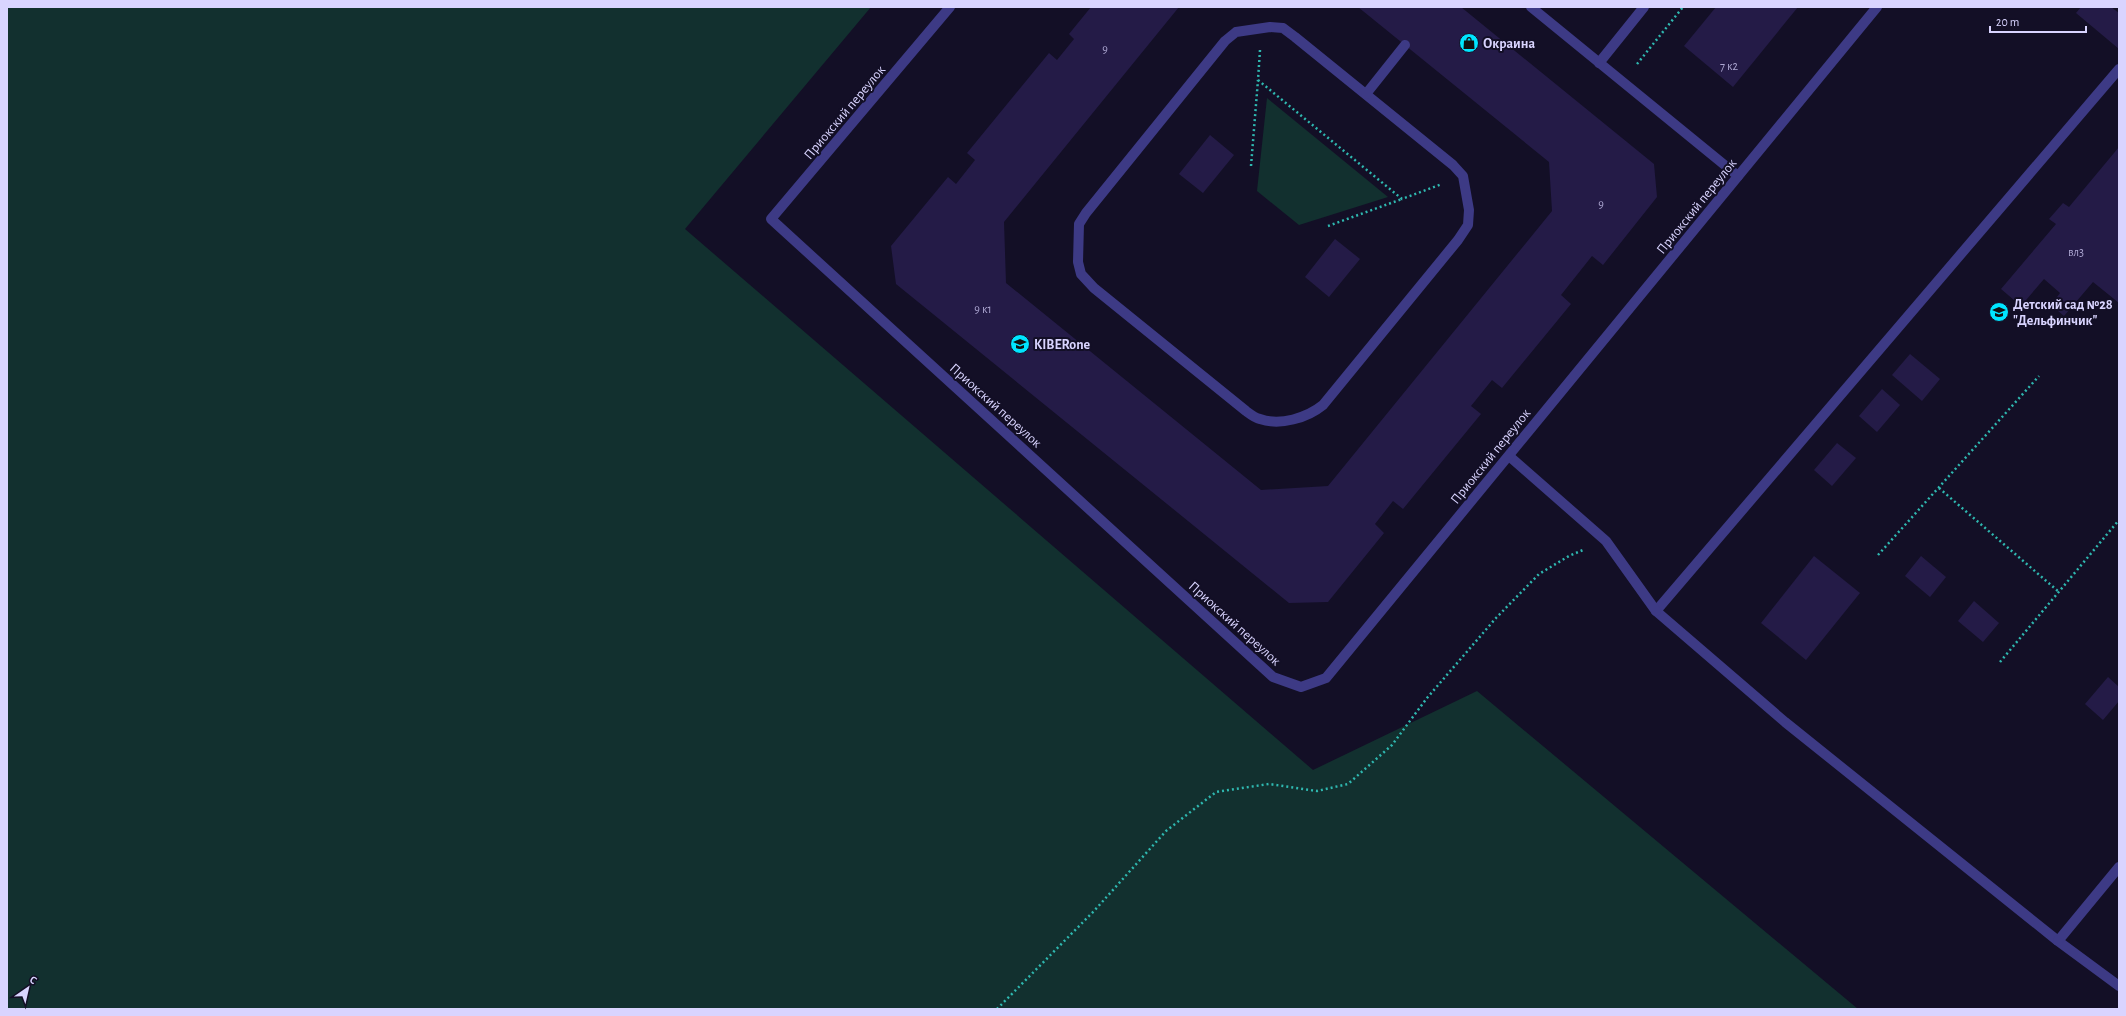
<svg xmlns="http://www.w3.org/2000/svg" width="2126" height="1016" font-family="'Alegreya Sans',sans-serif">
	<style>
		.green { fill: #12302f }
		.building { fill: #241b47 }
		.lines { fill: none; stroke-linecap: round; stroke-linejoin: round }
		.path { stroke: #2fb8b0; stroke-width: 2.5; stroke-dasharray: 2 3; stroke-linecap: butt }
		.service { stroke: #3d3a85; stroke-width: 10 }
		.minor { stroke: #3d3a85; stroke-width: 10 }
		.labels { text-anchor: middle; stroke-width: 4; stroke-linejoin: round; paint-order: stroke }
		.number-label { font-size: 12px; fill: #aca6d1 }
		.poi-label { font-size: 14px; font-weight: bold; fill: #d9d4ff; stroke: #130f26; text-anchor: start }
		.street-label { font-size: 14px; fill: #d9d4ff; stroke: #130f26 }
	</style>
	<rect width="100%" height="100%" fill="#130f26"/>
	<g class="green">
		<path d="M7 7H871L685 229 1313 770 1477 691 1858 1009H7Z"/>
		<path d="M1267 98 1388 197 1299 225 1257 191Z"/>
	</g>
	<g class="building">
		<path d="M1091 7H1179L1004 222 1006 283 1261 490 1328 486 1552 211 1549 162 1358 7H1461L1654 164 1657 197 1603 265 1592 256 1561 295 1571 304 1502 388 1492 380 1471 406 1481 414 1403 509 1393 501 1375 524 1384 533 1328 602 1289 603 896 284 891 246 948 177 956 184 975 160 967 153 1049 53 1057 60 1074 39 1069 34Z"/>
		<path d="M1716 7H1798L1733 87 1684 46Z"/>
		<path d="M2081 7H2111L2119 13V49L2076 13Z"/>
		<path d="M1210 135 1234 155 1203 193 1179 174Z"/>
		<path d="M2119 147V303L2093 282 2064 316 2051 305 2060 293 2044 279 2021 306 2001 289 2056 224 2049 219 2063 203 2069 207Z"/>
		<path d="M1335 239 1360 259 1329 297 1305 277Z"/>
		<path d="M1910 354 1940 379 1922 401 1892 375Z"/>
		<path d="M1882 389 1900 405 1877 432 1859 416Z"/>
		<path d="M1837 443 1856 458 1832 486 1814 470Z"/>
		<path d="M1814 556 1860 593 1806 660 1761 623Z"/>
		<path d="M1921 556 1946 577 1930 597 1905 576Z"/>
		<path d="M1974 601 1999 623 1983 642 1958 621Z"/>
		<path d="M2108 677 2119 687V701L2103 720 2085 704Z"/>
	</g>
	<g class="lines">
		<g class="path">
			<path d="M1260 50 1258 80 1402 199 1442 184"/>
			<path d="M1637 64 1683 7"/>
			<path d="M1251 166 1258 80"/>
			<path d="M1328 226 1402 199"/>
			<path d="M1939 488 2059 592"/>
			<path d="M1878 555 2039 376"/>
			<path d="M2000 662 2119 520"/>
			<path d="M997 1009 1094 911 1166 831 1216 792 1269 784 1317 791 1348 784 1392 745 1427 698 1496 618 1539 574 1569 556 1583 550"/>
		</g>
		<g class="service">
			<path d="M1531 7 1738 176"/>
			<path d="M1270 27 1283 28 1295 37 1453 165 1463 176 1469 210 1468 225 1458 240 1323 405C1307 418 1280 426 1260 419 1255 418 1250 414 1246 411L1094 288 1081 274 1078 262 1079 224 1086 213 1225 41 1236 32Z"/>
			<path d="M1599 63 1644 7"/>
			<path d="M2119 69 1656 611 1785 722 2058 941 2119 986"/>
			<path d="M1366 94 1405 45"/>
			<path d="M1509 456 1606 541 1656 611"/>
			<path d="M2058 941 2119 867"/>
		</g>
		<path class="minor" d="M950 7 771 219 1273 677 1301 687 1326 678 1877 7"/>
	</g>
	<defs>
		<g id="shop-disc" transform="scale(1)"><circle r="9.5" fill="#00e5ff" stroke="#130f26"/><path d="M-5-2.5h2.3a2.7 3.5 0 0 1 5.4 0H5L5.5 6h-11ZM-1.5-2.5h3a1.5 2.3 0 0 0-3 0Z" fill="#111"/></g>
		<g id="school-disc" transform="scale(1)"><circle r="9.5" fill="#00e5ff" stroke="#130f26"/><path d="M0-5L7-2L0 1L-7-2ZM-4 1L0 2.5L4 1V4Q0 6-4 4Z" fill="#111"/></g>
	</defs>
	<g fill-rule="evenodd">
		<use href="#shop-disc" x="1469" y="43"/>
		<use href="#school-disc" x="1999" y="312"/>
		<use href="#school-disc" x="1020" y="344"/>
	</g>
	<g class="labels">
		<g class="number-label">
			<text x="1105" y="53">9</text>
			<text x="1729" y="70">7 к2</text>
			<text x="1601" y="208">9</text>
			<text x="2076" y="256">вл3</text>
			<text x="983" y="313">9 к1</text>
		</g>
		<g class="poi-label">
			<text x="1483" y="48">Окраина</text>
			<text x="2013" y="309">Детский сад №28<tspan x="2013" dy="16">"Дельфинчик"</tspan></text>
			<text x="1034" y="349">KIBERone</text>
		</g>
		<g class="street-label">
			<text transform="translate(844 112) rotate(-50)" y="5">Приокский переулок</text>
			<text transform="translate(1696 206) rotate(-51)" y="5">Приокский переулок</text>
			<text transform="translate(996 405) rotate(42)" y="5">Приокский переулок</text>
			<text transform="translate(1490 456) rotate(-51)" y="5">Приокский переулок</text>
			<text transform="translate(1235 623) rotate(42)" y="5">Приокский переулок</text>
		</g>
	</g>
	<rect width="2126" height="1016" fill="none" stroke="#d9d4ff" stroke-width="16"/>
	<g transform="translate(28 988) rotate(34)" stroke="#130f26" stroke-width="3" paint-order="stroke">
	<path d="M0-3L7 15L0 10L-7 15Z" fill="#d9d4ff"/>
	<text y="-6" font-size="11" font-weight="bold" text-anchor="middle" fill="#d9d4ff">С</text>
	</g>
	<path d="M1990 26v6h96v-6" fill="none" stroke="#d9d4ff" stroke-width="2"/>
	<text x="1996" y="26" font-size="12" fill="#d9d4ff" stroke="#130f26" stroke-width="3" paint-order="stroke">20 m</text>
</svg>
